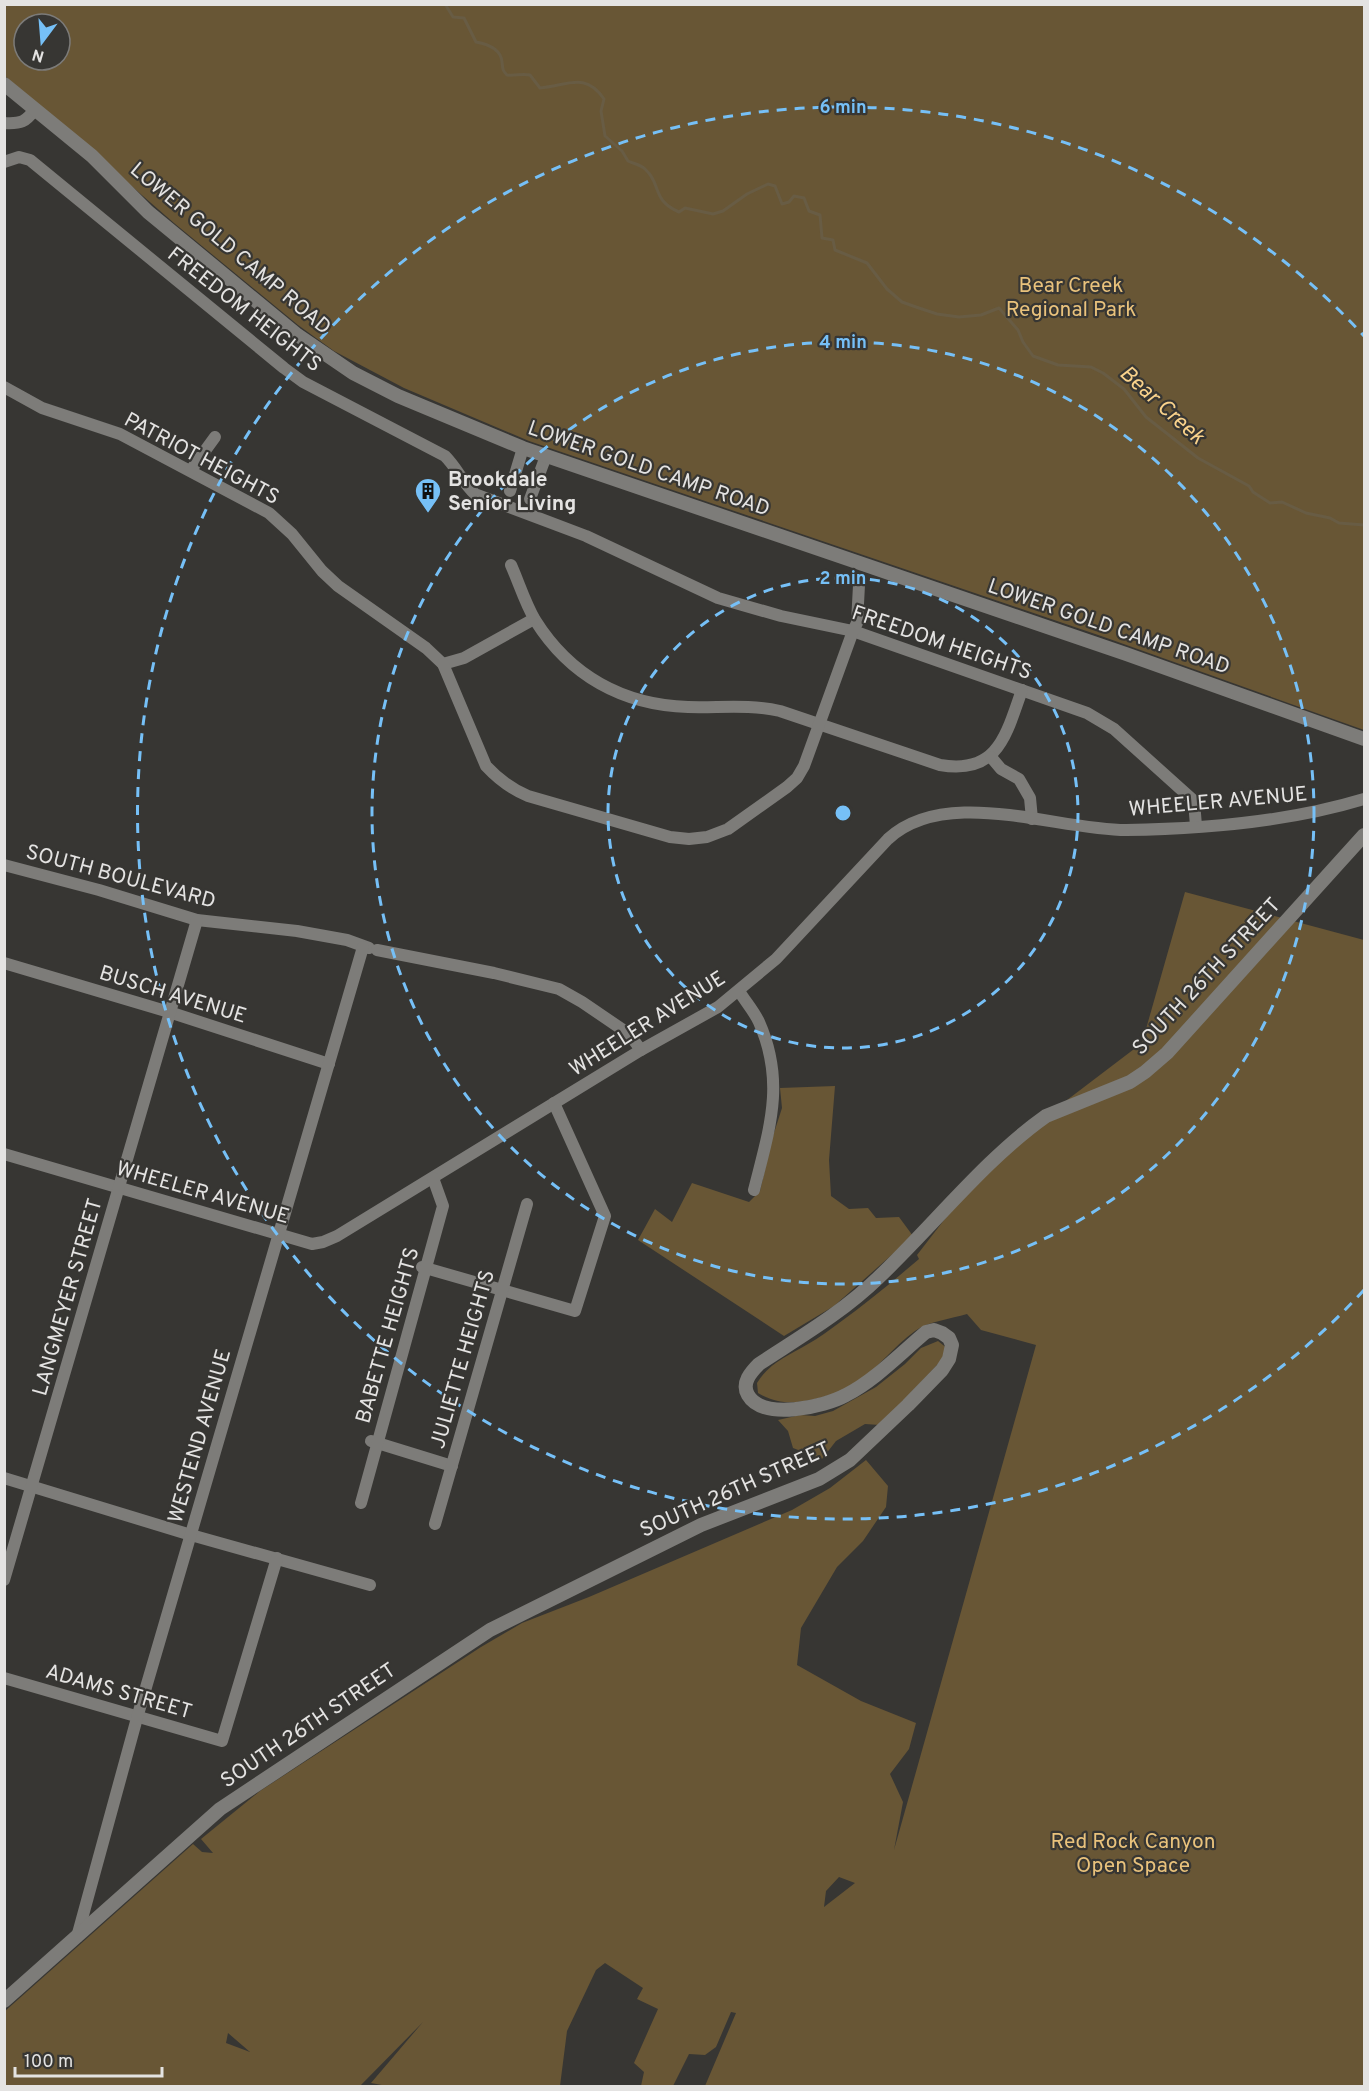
<svg xmlns="http://www.w3.org/2000/svg" width="1369" height="2091" font-family="Overpass,sans-serif">
	<style>
		.green { fill: #685635; fill-rule: evenodd }
		.lines { fill: none; stroke-linecap: round; stroke-linejoin: round }
		.stream { stroke: #685c44; stroke-width: 3 }
		.minor { stroke: #7d7c79; stroke-width: 12 }
		.tertiary { stroke: #7d7c79; stroke-width: 14 }
		.ring { fill: none; stroke: #76c0f7; stroke-width: 3; stroke-dasharray: 10 8 }
		.labels { text-anchor: middle; stroke-width: 4.5; stroke-linejoin: round; paint-order: stroke }
		.street-label { font-size: 21px; fill: #e4e3e2; stroke: #373633 }
		.park-label { font-size: 21px; fill: #e9c27c; stroke: #373633 }
		.poi-label { font-size: 21px; font-weight: bold; fill: #e4e3e2; stroke: #373633; text-anchor: start }
		.water-label { font-size: 22px; font-style: italic; fill: #f9d28b; stroke: #373633 }
		.centre { fill: #76c0f7; stroke: #373633; stroke-width: 3 }
		.ring-label { font-size: 18px; text-anchor: middle; font-weight: bold; fill: #76c0f7; stroke: #373633; stroke-width: 4.5; stroke-linejoin: round; paint-order: stroke }
	</style>
	<rect width="100%" height="100%" fill="#373633"/>
	<g class="green">
		<path d="M5 5H1364V730L1104 637 529 441 404 388 334 351 298 325 174 223 5 76ZM24 24H60V60H24Z"/>
		<path d="M1185 892 1364 940V2086H705L736 2013 731 2012 716 2047 705 2055 689 2054 673 2086H641L644 2072 634 2063 658 2009 637 1999 643 1988 605 1963 596 1970 567 2031 560 2086H387L371 2083 423 2022 360 2086H5L4 2012 193 1844 202 1852 213 1853 201 1839 260 1791 481 1647 522 1623 589 1597 792 1510 830 1488 866 1460 888 1486 886 1507 863 1541 837 1567 801 1628 797 1665 861 1701 916 1723 909 1749 890 1774 903 1802 894 1850 1036 1345 981 1330 967 1314C951 1319 929 1321 915 1331 893 1347 876 1370 854 1386 849 1390 840 1392 833 1394 806 1402 784 1408 758 1393L757 1383C769 1363 788 1356 808 1344 819 1338 829 1330 839 1323 867 1303 893 1281 919 1259L917 1255 975 1180 1046 1116 1142 1043ZM839 1877 855 1883 824 1907 826 1891ZM228 2033 250 2052 226 2043Z"/>
		<path d="M835 1086 829 1160 831 1196 849 1209 868 1208 876 1218 899 1217 913 1236 834 1306 784 1336 638 1240 655 1209 672 1222 692 1183 749 1202 760 1191 772 1139 782 1108 780 1088Z"/>
		<path d="M938 1341 948 1349 939 1363 880 1425 865 1424 836 1441 822 1459 793 1448 788 1431 778 1420 800 1415 815 1416 833 1411 876 1387 905 1364 921 1348Z"/>
	</g>
	<g class="lines">
		<path class="stream" d="M445 4 453 17 464 18 476 42C487 44 501 49 502 62 503 69 502 70 507 75 516 76 522 73 530 75L540 88C567 86 585 71 604 99L601 111 605 136 622 151 628 161C634 164 640 164 645 169 662 184 651 200 679 212L685 208 713 214 723 211 747 194 768 184 775 186 782 204 789 202 794 196 804 198 809 211 820 215 822 238 833 240 835 250 867 263 887 289 902 302 916 307 937 314 959 317 981 315 999 308 1018 330 1023 342 1033 356 1058 365 1091 367 1103 373 1124 389 1146 417 1198 458 1249 486 1253 492 1270 503 1282 502 1306 513 1330 518 1339 523 1364 525"/>
		<g class="minor">
			<path d="M4 123C21 124 26 122 35 109"/>
			<path d="M4 162 19 157 30 160 284 368 303 382 445 456C457 468 463 483 475 494L586 536 718 598 781 616 853 631 1087 713 1114 729 1194 801 1196 826"/>
			<path d="M4 387 42 408 120 434 269 513 292 534 322 571 338 586 426 648 443 664 464 658 534 619"/>
			<path d="M191 470 215 437"/>
			<path d="M510 491 523 448"/>
			<path d="M530 499 546 456"/>
			<path d="M511 565C519 583 525 603 535 620 570 676 623 705 688 707 719 708 749 704 780 711L940 765C998 775 1006 735 1022 690"/>
			<path d="M443 664 486 766C499 780 511 789 528 796L670 837 689 839 707 837 728 829 787 787 797 778 804 766 853 631 857 623 859 585"/>
			<path d="M991 757 1001 769 1019 779 1030 798 1032 819"/>
			<path d="M4 865 99 890 197 920 297 931 347 940 369 948"/>
			<path d="M377 950 494 973 559 989 582 1002 629 1034 641 1050"/>
			<path d="M4 963 169 1012 329 1064"/>
			<path d="M739 991C745 1001 754 1011 759 1022 786 1083 769 1130 754 1190"/>
			<path d="M4 1154 312 1244 323 1242 337 1236 641 1050 718 1007 776 959 888 839C946 785 1056 830 1126 830 1206 829 1288 822 1364 799"/>
			<path d="M422 1267 575 1311 605 1216 554 1103"/>
			<path d="M371 1441 452 1466"/>
			<path d="M4 1478 191 1535 370 1585"/>
			<path d="M361 1503 443 1206 433 1178"/>
			<path d="M435 1524 527 1204"/>
			<path d="M4 1580 197 920"/>
			<path d="M4 1678 222 1741 277 1558"/>
			<path d="M77 1937 137 1718 363 947"/>
		</g>
		<g class="tertiary">
			<path d="M4 84 92 156 148 212 296 334 353 373 398 396 523 448 1126 654 1364 739"/>
			<path d="M4 2001 220 1809 490 1630 701 1525 819 1479 850 1460 908 1405 942 1370 949 1359 952 1345 949 1338 942 1333 934 1330 926 1332C901 1353 874 1381 846 1395 824 1407 763 1421 748 1395 741 1383 751 1372 759 1364 800 1337 843 1312 878 1278 933 1226 985 1159 1046 1116L1130 1082 1145 1072 1167 1053 1364 835"/>
		</g>
	</g>
	<g class="ring">
		<circle cx="843" cy="813" r="235"/>
		<circle cx="843" cy="813" r="471"/>
		<path d="M1364 1290A706 706 0 1 1 1364 336"/>
	</g>
	<defs>
		<g id="building-pin" transform="scale(1.35)"><path d="M0 17L-7.5 6A9.5 9.5 0 1 1 7.5 6Z" fill="#76c0f7" stroke="#373633"/><path d="M-4-6H4V6H1V3H-1V6H-4ZM-2.5-4.3h1.7v1.8h-1.7ZM.8-4.3h1.7v1.8H.8ZM-2.5-1h1.7V.8h-1.7ZM.8-1h1.7V.8H.8Z" fill="#111"/></g>
	</defs>
	<g fill-rule="evenodd">
		<use href="#building-pin" x="428" y="491"/>
	</g>
	<g class="labels">
		<g class="street-label">
			<text transform="translate(231 248) rotate(40)" y="7">LOWER GOLD CAMP ROAD</text>
			<text transform="translate(245 309) rotate(38)" y="7">FREEDOM HEIGHTS</text>
			<text transform="translate(202 458) rotate(28)" y="7">PATRIOT HEIGHTS</text>
			<text transform="translate(649 468) rotate(19)" y="7">LOWER GOLD CAMP ROAD</text>
			<text transform="translate(1109 626) rotate(19)" y="7">LOWER GOLD CAMP ROAD</text>
			<text transform="translate(942 642) rotate(19)" y="7">FREEDOM HEIGHTS</text>
			<text transform="translate(1218 801) rotate(-5)" y="7">WHEELER AVENUE</text>
			<text transform="translate(121 876) rotate(15)" y="7">SOUTH BOULEVARD</text>
			<text transform="translate(1206 976) rotate(-47)" y="7">SOUTH 26TH STREET</text>
			<text transform="translate(173 994) rotate(17)" y="7">BUSCH AVENUE</text>
			<text transform="translate(647 1023) rotate(-32)" y="7">WHEELER AVENUE</text>
			<text transform="translate(203 1192) rotate(16)" y="7">WHEELER AVENUE</text>
			<text transform="translate(67 1297) rotate(-74)" y="7">LANGMEYER STREET</text>
			<text transform="translate(387 1335) rotate(-74)" y="7">BABETTE HEIGHTS</text>
			<text transform="translate(462 1359) rotate(-74)" y="7">JULIETTE HEIGHTS</text>
			<text transform="translate(199 1436) rotate(-74)" y="7">WESTEND AVENUE</text>
			<text transform="translate(735 1489) rotate(-24)" y="7">SOUTH 26TH STREET</text>
			<text transform="translate(119 1691) rotate(16)" y="7">ADAMS STREET</text>
			<text transform="translate(308 1725) rotate(-34)" y="7">SOUTH 26TH STREET</text>
		</g>
		<g class="park-label">
			<text x="1071" y="292">Bear Creek<tspan x="1071" dy="24">Regional Park</tspan></text>
			<text x="1133" y="1848">Red Rock Canyon<tspan x="1133" dy="24">Open Space</tspan></text>
		</g>
		<g class="poi-label">
			<text x="448" y="486">Brookdale<tspan x="448" dy="24">Senior Living</tspan></text>
		</g>
		<g class="water-label">
			<text transform="translate(1163 404) rotate(42)" y="8">Bear Creek</text>
		</g>
	</g>
	<circle cx="843" cy="813" r="9" class="centre"/>
	<g class="ring-label">
		<text x="843" y="113">6 min</text>
		<text x="843" y="348">4 min</text>
		<text x="843" y="584">2 min</text>
	</g>
	<rect width="1369" height="2091" fill="none" stroke="#e4e3e2" stroke-width="12"/>
	<g transform="translate(42 42) rotate(196)"><circle r="28" fill="#373633" stroke="#7c7b79" stroke-width="1.5"/>
	<path d="M0-4.5L10 22L0 15L-10 22Z" fill="#76c0f7"/>
	<text y="-9" font-size="16" font-weight="bold" text-anchor="middle" fill="#e4e3e2">N</text>
	</g>
	<path d="M15 2067v9h147v-9" fill="none" stroke="#e4e3e2" stroke-width="3"/>
	<text x="24" y="2067" font-size="18" fill="#e4e3e2" stroke="#373633" stroke-width="4.5" paint-order="stroke">100 m</text>
</svg>
